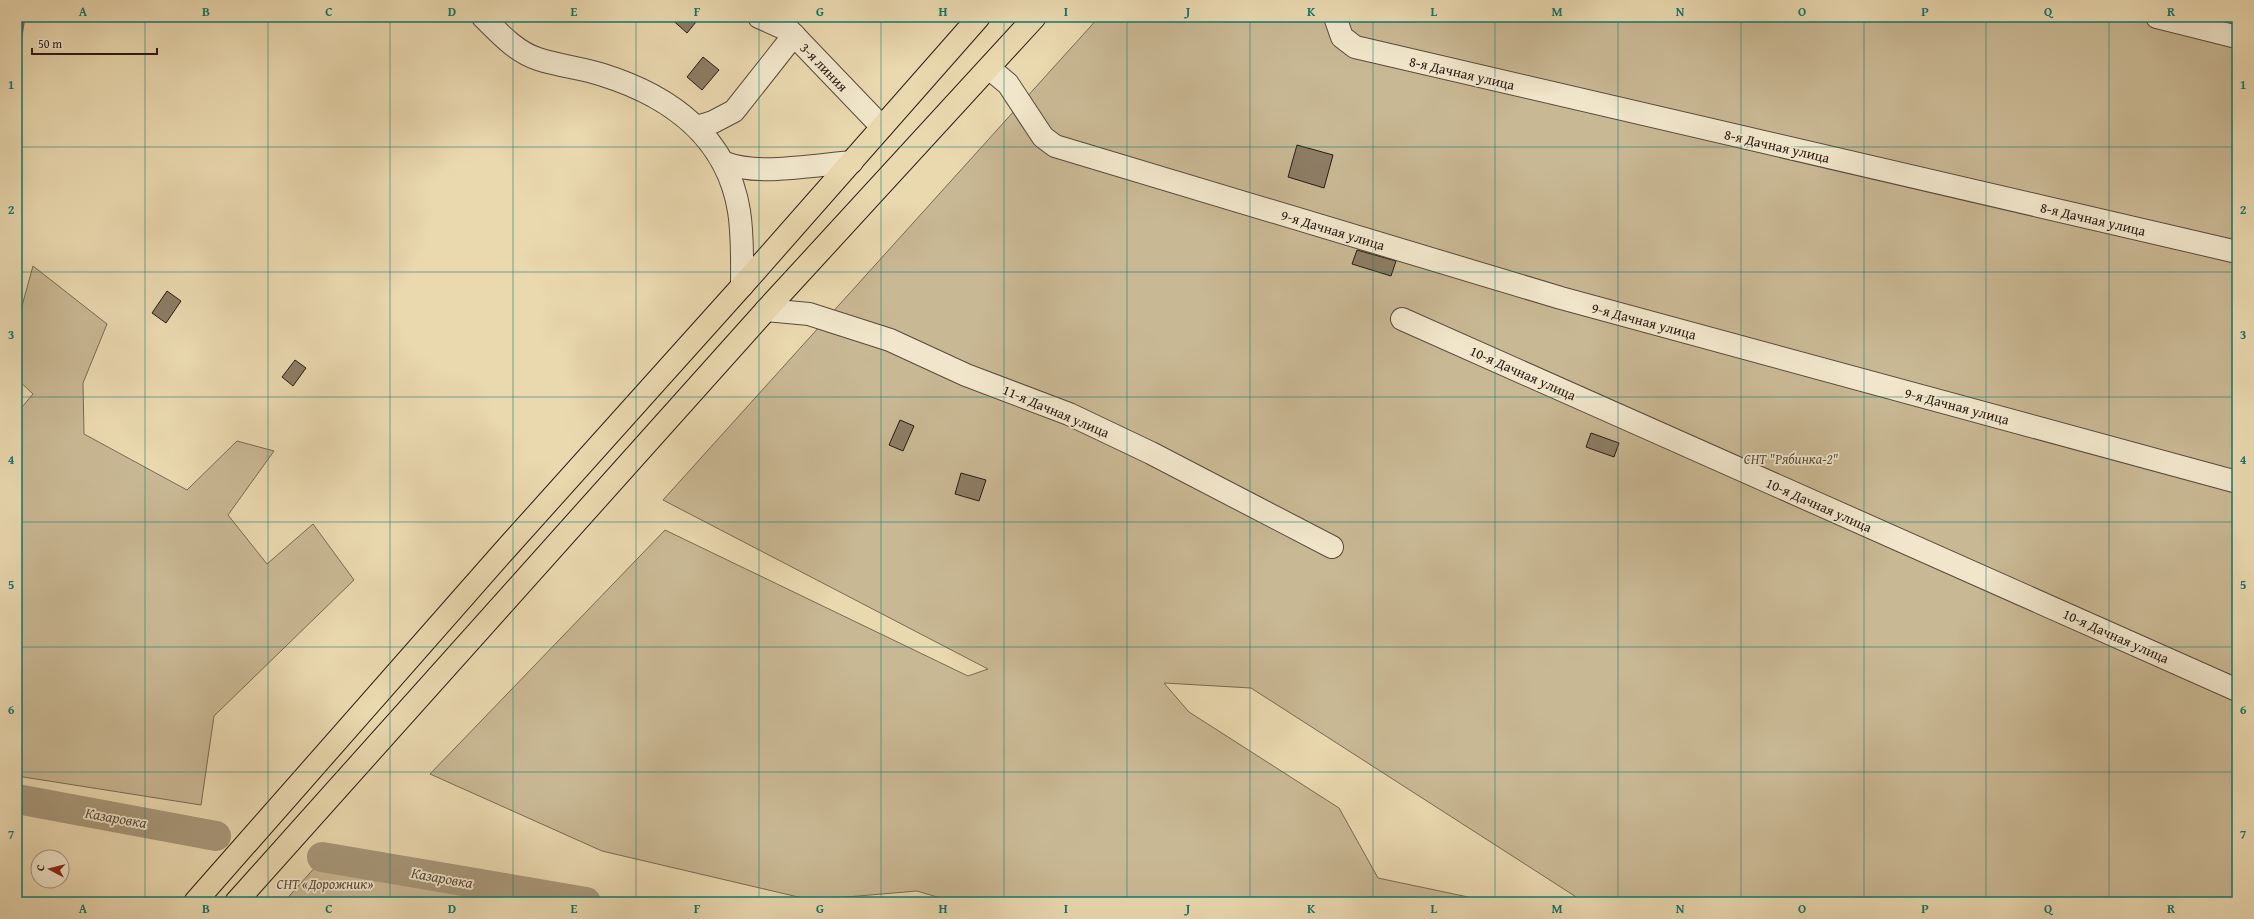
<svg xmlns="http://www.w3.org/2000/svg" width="2254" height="919" font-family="'Gentium Book Plus',serif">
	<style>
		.green { fill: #c9b894; stroke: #786a54 }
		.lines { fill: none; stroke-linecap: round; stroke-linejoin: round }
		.stream { stroke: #756651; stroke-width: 5 }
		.river { stroke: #a8987a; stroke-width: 30 }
		.building { fill: #8d7d64; stroke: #281b13 }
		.minor-casing { stroke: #584a3a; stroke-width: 24 }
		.highway-casing { stroke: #281b13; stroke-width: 24 }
		.minor { stroke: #f1e6cb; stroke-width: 22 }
		.highway { stroke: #ead8af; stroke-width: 22 }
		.grid { fill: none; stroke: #0f766e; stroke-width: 1; stroke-opacity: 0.55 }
		.labels { text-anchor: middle; stroke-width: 3.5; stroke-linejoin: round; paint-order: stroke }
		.street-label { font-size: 14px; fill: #281b13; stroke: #f1e6cb }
		.park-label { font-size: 14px; font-style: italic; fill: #584a3a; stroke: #f1e6cb }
		.water-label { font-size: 15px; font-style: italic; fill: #5b4d3c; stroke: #f1e6cb }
		.neatline { fill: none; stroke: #0f766e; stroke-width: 1.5 }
		.grid-label { font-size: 13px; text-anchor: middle; font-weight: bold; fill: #0f766e }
	</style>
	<rect width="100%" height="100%" fill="#ead8af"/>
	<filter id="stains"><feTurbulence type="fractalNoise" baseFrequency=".005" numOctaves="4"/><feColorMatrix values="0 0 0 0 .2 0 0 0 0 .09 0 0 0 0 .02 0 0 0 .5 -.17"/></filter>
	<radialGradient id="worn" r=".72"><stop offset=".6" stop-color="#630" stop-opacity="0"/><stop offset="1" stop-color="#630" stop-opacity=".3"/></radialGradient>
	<g class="green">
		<path d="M1099 17H2237V902H1584L1251 688 1164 683 1189 712 1339 808 1378 878 1492 902H1191L1178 899 1176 902H954L917 891 811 900 602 851 430 774 665 530 968 676 988 669 663 500Z"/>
		<path d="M33 266 107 324 83 383 84 434 187 490 237 441 274 451 228 515 267 564 313 524 354 580 214 716 201 805 17 776V413L33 394 17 379V324Z"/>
		<path d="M317 865 541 902H284Z"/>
	</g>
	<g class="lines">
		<path class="stream" d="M17 55 23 17"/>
		<g class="river">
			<path d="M17 799 216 836"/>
			<path d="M322 857 586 902"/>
		</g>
	</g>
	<g class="building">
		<path d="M669 17H700L687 33Z"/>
		<path d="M703 57 719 70 702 90 687 77Z"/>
		<path d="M1297 145 1333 155 1324 188 1288 177Z"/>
		<path d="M1357 250 1396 261 1391 276 1352 264Z"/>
		<path d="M167 291 181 301 166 323 152 313Z"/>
		<path d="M295 360 306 368 293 386 282 377Z"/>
		<path d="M900 420 914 426 903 451 889 445Z"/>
		<path d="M1591 433 1619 443 1614 457 1586 447Z"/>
		<path d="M961 473 986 480 979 501 955 494Z"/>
	</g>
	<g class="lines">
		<g class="minor-casing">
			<g id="minor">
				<path d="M483 17C499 33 516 52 538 59 559 66 582 68 603 75 670 96 727 137 739 211 743 236 742 261 742 286"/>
				<path d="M759 17 790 31 882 127"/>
				<path d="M1335 17 1342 37 1355 47 2237 252"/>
				<path d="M2157 17 2237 37"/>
				<path d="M989 68 1008 84 1043 137 1055 146 1561 298 2237 482"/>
				<path d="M697 127 713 122 734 111 794 35"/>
				<path d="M725 163C758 176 815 165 852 162"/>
				<path d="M766 310 809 314 890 340 966 375 1069 414 1151 453 1332 547"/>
				<path d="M1402 319 2237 690"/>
			</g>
		</g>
		<g class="highway-casing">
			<g id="highway">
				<path d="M195 902 504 551 742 286 979 17"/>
				<path d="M236 902 766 310 1035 17"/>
			</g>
		</g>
		<use href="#minor" class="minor"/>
		<use href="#highway" class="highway"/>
	</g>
	<path class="grid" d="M145 17V902M268 17V902M390 17V902M513 17V902M636 17V902M759 17V902M881 17V902M1004 17V902M1127 17V902M1250 17V902M1373 17V902M1495 17V902M1618 17V902M1741 17V902M1864 17V902M1986 17V902M2109 17V902M17 147H2237M17 272H2237M17 397H2237M17 522H2237M17 647H2237M17 772H2237"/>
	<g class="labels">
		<g class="street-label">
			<text transform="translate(824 67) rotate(46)" y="5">3-я линия</text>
			<text transform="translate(1462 73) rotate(13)" y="5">8-я Дачная улица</text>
			<text transform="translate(1777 146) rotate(13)" y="5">8-я Дачная улица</text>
			<text transform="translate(2093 219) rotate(13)" y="5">8-я Дачная улица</text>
			<text transform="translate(1333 230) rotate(17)" y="5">9-я Дачная улица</text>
			<text transform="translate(1644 321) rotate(15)" y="5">9-я Дачная улица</text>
			<text transform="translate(1523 373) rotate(24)" y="5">10-я Дачная улица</text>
			<text transform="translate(1957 406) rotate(15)" y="5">9-я Дачная улица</text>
			<text transform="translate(1056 411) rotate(23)" y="5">11-я Дачная улица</text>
			<text transform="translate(1819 505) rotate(24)" y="5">10-я Дачная улица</text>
			<text transform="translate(2116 636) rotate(24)" y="5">10-я Дачная улица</text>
		</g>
		<g class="park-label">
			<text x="1791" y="464">СНТ "Рябинка-2"</text>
			<text x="325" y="889">СНТ «Дорожник»</text>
		</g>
		<g class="water-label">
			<text transform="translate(116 818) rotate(10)" y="5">Казаровка</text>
			<text transform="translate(442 878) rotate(10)" y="5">Казаровка</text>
		</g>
	</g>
	<rect width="2254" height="919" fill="none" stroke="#ead8af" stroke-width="44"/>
	<g transform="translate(50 869) rotate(277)"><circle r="19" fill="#f1e6cb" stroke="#a19581"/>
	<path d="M0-3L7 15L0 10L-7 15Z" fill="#8f2418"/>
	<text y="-6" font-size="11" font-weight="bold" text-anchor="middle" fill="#281b13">С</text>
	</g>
	<path d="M32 48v6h125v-6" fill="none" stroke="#281b13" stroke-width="2"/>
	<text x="38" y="48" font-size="12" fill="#281b13" stroke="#f1e6cb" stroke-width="3" paint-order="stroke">50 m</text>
	<rect x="22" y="22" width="2210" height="875" class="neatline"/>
	<g class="grid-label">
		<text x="83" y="16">A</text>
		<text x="206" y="16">B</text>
		<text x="329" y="16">C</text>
		<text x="452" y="16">D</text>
		<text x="574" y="16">E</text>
		<text x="697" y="16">F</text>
		<text x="820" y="16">G</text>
		<text x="943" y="16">H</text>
		<text x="1066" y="16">I</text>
		<text x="1188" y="16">J</text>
		<text x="1311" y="16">K</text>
		<text x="1434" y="16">L</text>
		<text x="1557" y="16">M</text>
		<text x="1680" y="16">N</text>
		<text x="1802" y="16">O</text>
		<text x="1925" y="16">P</text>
		<text x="2048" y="16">Q</text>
		<text x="2171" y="16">R</text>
		<text x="11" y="89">1</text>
		<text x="2243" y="89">1</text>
		<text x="11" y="214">2</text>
		<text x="2243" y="214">2</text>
		<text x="11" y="339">3</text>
		<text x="2243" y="339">3</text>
		<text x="11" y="464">4</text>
		<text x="2243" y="464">4</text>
		<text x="11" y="589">5</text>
		<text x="2243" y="589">5</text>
		<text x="11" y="714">6</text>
		<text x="2243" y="714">6</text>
		<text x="11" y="839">7</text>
		<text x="2243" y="839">7</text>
		<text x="83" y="913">A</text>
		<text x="206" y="913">B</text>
		<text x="329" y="913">C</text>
		<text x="452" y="913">D</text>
		<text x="574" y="913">E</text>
		<text x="697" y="913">F</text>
		<text x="820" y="913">G</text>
		<text x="943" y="913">H</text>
		<text x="1066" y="913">I</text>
		<text x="1188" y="913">J</text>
		<text x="1311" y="913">K</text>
		<text x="1434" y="913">L</text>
		<text x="1557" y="913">M</text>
		<text x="1680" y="913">N</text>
		<text x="1802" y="913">O</text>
		<text x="1925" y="913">P</text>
		<text x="2048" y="913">Q</text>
		<text x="2171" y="913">R</text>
	</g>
	<rect width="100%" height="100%" filter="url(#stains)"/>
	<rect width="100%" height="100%" fill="url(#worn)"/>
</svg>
